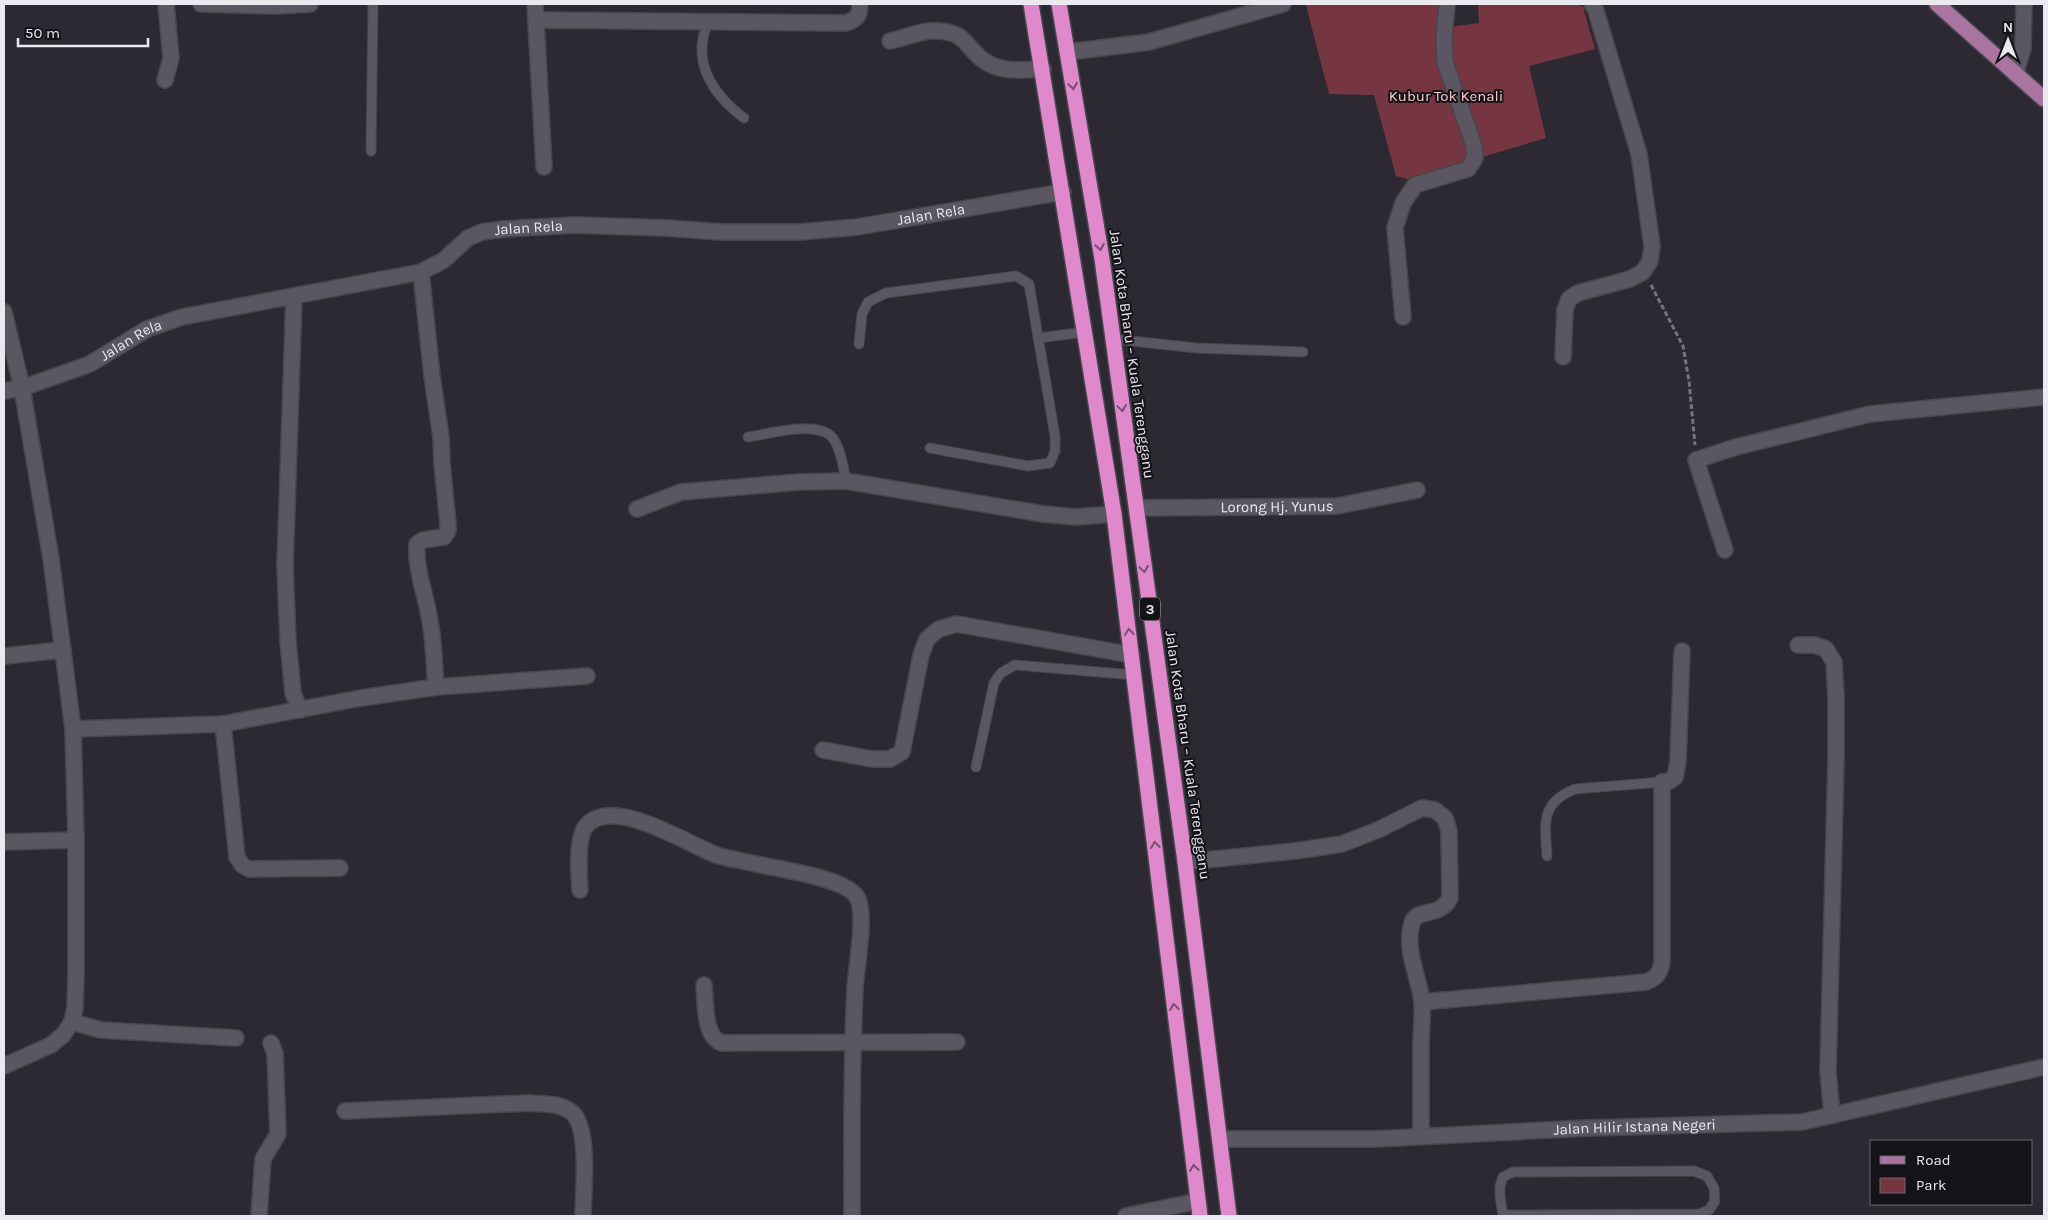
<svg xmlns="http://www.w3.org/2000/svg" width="2048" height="1220" font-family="Karla,sans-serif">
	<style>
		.green { fill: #753642 }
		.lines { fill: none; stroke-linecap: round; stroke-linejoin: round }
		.lane-casing { stroke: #48464d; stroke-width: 11 }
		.street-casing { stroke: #48464d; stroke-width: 18 }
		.primary-casing { stroke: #48464d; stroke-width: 18 }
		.highway-casing { stroke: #48464d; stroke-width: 18 }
		.path { stroke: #76737c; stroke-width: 3; stroke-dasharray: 5 2.5; stroke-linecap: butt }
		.lane { stroke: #5a5762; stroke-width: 9 }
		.street { stroke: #5a5762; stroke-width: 15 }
		.primary { stroke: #aa74a1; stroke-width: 15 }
		.highway { stroke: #df88cb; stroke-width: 15 }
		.oneway { stroke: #7a4e71 }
		.labels { text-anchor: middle; stroke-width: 4; stroke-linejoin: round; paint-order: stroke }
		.shield { fill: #141317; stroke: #aaa9af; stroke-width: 1 }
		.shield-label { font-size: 14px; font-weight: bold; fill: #ebe9f0 }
		.park-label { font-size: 15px; fill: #fbc8ce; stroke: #141317 }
		.street-label { font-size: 15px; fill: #ebe9f0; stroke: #141317 }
	</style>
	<rect width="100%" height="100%" fill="#2c2933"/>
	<path class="green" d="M1311 4H1443L1450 27 1479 23 1478 4H1576L1583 7 1595 49 1529 66 1546 138 1408 179 1396 176 1374 95 1329 94 1306 5Z"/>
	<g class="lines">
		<g class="lane-casing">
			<g id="lane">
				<path d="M709 21C690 60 712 94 744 118"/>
				<path d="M371 151 373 4"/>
				<path d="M1038 338 1085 332"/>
				<path d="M1113 339 1196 348 1303 352"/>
				<path d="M859 344 862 314 868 302 886 293 1016 276 1029 284 1055 436V451L1050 463 1028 466 930 448"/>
				<path d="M748 437C769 434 816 420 832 437 841 448 843 467 846 481"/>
				<path d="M976 767 994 683 1001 673 1015 665 1134 675"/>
				<path d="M1547 856C1545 824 1540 803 1575 789L1662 782"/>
				<path d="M1503 1216 1500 1196V1186L1503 1177 1513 1172 1694 1171 1707 1176 1714 1188 1715 1201 1709 1210 1699 1214 1503 1215"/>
			</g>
		</g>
		<g class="street-casing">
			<g id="street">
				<path d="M201 4 276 6 310 4"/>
				<path d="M535 4 544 167"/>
				<path d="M537 20 845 23C857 20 860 15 860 4"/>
				<path d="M890 41C906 38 923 29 939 31 965 32 966 47 983 60 1000 73 1024 70 1043 69"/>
				<path d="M1068 52 1149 42 1283 4"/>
				<path d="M2015 74 2023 49 2024 4"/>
				<path d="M165 80 171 58 166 4"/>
				<path d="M421 272 432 376 441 437 442 463 448 524V531L444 537 423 540 417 544C415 569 426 595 430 621 434 642 434 665 436 687"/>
				<path d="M294 296 285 566 288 641 293 693 300 710"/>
				<path d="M4 312 22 388 51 559 73 729 76 840V973L75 1008 72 1022 63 1035 51 1045 4 1066"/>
				<path d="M1403 317 1395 228 1403 203 1415 185 1468 169 1475 158 1474 146 1445 62 1444 37 1447 4"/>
				<path d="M1563 357 1565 310 1569 299 1578 293 1630 279 1643 272 1650 261 1652 246 1639 154 1595 8 1592 4"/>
				<path id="s1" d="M4 391 22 388 90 364 147 329 182 317 421 272 444 260 468 238 482 232 504 229 574 225 667 228 721 232H800L857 227 1063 192"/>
				<path id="s2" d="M1136 508 1337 506 1417 490"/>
				<path d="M637 509 681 492 799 482 846 481 1043 514 1075 517 1114 514"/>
				<path d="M1725 550 1696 460 1736 447 1870 414 2044 397"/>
				<path d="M1798 645H1815L1826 649 1834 662 1836 696V759L1828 1071 1832 1115"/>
				<path d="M4 656 63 650"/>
				<path d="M223 724 237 857 242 865 249 869 340 868"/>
				<path d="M73 729 223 724 361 698 436 687 587 676"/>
				<path d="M823 750 872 759H890L902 752 921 655 927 639 939 629 957 624 1132 655"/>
				<path d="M4 842 76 840"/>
				<path d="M1185 862 1295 851 1342 844 1380 829 1422 808 1435 810 1445 818 1449 831 1450 898C1439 919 1417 907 1412 923 1404 949 1419 977 1422 1002 1423 1016 1421 1031 1421 1044 1421 1075 1421 1106 1421 1136"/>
				<path d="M580 890C579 874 576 839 586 826 613 794 690 846 719 856 731 859 744 861 756 864 778 869 849 878 858 899 866 919 856 966 855 989 851 1065 852 1141 852 1216"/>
				<path d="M704 985C706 1002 703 1036 722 1043L957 1042"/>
				<path d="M1422 1002 1646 982C1656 978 1660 974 1662 962V782L1670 781 1675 777 1678 762 1682 651"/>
				<path d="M72 1022 101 1030 236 1038"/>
				<path d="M345 1111 529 1103C544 1104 558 1103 570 1111 591 1124 583 1194 583 1216"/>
				<path id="s3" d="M1220 1139H1376L1587 1128 1802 1122 2044 1067"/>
				<path d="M259 1216 263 1159 278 1134 275 1053 271 1043"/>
				<path d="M1126 1216 1198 1201"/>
			</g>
		</g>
		<g class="primary-casing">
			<path id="primary" d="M1937 4 2044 99"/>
		</g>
		<g class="highway-casing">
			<g id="highway">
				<path d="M1031 4 1114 514 1200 1216"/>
				<path d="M1059 4 1102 259 1185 862 1229 1216"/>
			</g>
		</g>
		<path class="path" d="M1651 285 1683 346 1689 381 1695 445"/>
		<use href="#lane" class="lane"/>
		<use href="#street" class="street"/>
		<use href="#primary" class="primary"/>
		<use href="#highway" class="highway"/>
	</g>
	<defs><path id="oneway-chevron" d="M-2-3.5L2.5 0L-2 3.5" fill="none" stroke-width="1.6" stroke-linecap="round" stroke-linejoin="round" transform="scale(1.25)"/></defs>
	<g class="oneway">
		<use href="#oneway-chevron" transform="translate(1073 86) rotate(81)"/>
		<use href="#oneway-chevron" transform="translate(1100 247) rotate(81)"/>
		<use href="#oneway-chevron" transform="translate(1122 408) rotate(82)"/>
		<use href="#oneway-chevron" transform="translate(1144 569) rotate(82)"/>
		<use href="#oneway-chevron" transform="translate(1129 632) rotate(-97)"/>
		<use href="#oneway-chevron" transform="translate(1155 845) rotate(-97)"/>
		<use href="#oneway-chevron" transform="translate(1174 1007) rotate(-97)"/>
		<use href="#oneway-chevron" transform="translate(1194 1168) rotate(-97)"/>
	</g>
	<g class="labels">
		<rect class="shield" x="1140" y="597.5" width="20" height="23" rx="4"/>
		<g class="shield-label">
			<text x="1150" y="614">3</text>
		</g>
		<g class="park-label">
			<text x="1446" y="101">Kubur Tok Kenali</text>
		</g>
		<g class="street-label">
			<text dy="5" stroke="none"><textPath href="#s1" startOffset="962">Jalan Rela</textPath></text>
			<text dy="5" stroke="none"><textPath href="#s1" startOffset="558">Jalan Rela</textPath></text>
			<text dy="5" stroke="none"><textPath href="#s1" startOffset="138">Jalan Rela</textPath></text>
			<text transform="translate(1132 354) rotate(82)" y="5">Jalan Kota Bharu – Kuala Terengganu</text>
			<text dy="5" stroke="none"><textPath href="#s2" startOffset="141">Lorong Hj. Yunus</textPath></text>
			<text transform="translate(1188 755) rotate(82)" y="5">Jalan Kota Bharu – Kuala Terengganu</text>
			<text dy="5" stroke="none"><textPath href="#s3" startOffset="415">Jalan Hilir Istana Negeri</textPath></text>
		</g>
	</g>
	<rect width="2048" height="1220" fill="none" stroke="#ebe9f0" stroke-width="10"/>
	<rect x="1870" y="1140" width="162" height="65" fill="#141317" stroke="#6a696e"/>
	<rect x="1880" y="1156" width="25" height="8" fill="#aa74a1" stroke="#6a696e"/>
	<text x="1916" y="1165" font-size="15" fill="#ebe9f0">Road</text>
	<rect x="1880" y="1178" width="25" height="15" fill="#753642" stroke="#6a696e"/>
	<text x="1916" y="1190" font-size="15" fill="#ebe9f0">Park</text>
	<g transform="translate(2008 40)" stroke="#141317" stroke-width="4" paint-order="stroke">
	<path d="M0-4L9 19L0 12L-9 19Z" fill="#ebe9f0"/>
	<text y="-8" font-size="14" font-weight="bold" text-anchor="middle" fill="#ebe9f0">N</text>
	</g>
	<path d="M18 38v8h130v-8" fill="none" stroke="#ebe9f0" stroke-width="2.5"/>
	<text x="25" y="38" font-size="15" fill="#ebe9f0" stroke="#141317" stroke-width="4" paint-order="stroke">50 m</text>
</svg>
